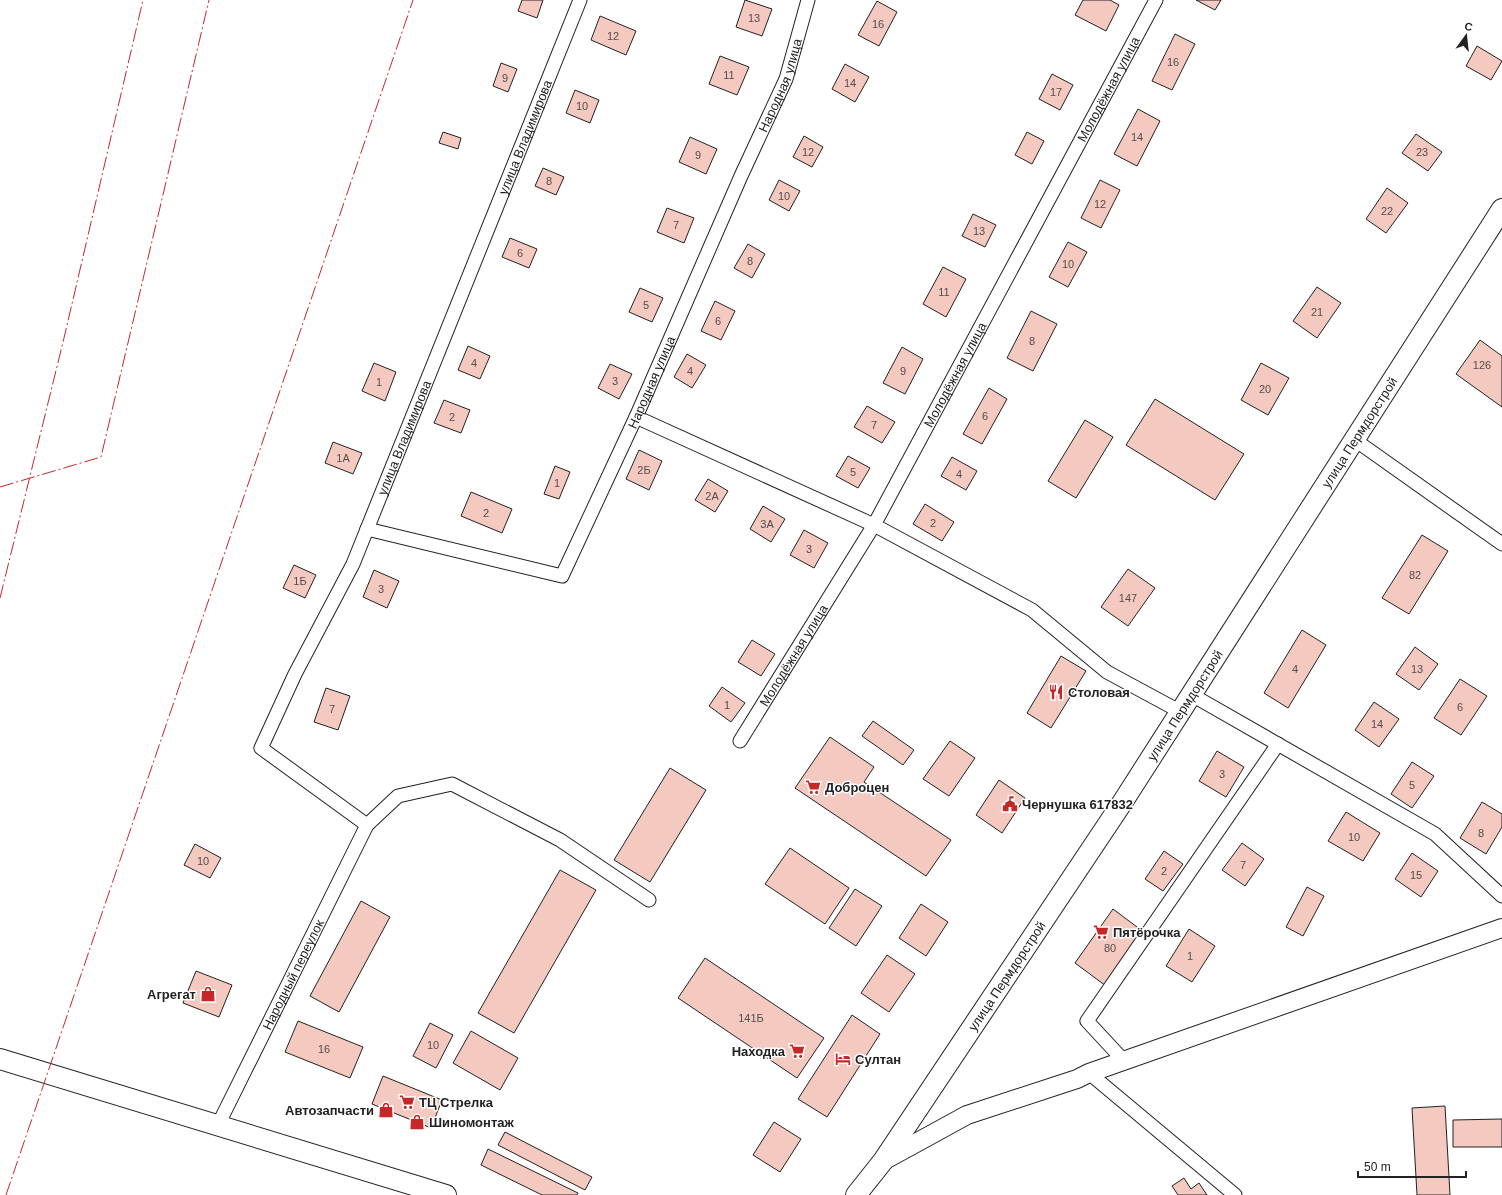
<svg xmlns="http://www.w3.org/2000/svg" width="1502" height="1195" font-family="Helvetica,sans-serif">
	<style>
		.building { fill: #f3c9c0; stroke: #222 }
		.lines { fill: none; stroke-linecap: round; stroke-linejoin: round }
		.street-casing { stroke: #222; stroke-width: 15 }
		.secondary-casing { stroke: #222; stroke-width: 20 }
		.primary-casing { stroke: #222; stroke-width: 22 }
		.street { stroke: #fff; stroke-width: 13 }
		.secondary { stroke: #fff; stroke-width: 18 }
		.primary { stroke: #fff; stroke-width: 20 }
		.power { stroke: #c62828; stroke-width: 1; stroke-dasharray: 14 3 2 3; stroke-linecap: butt }
		.labels { text-anchor: middle; stroke-width: 3; stroke-linejoin: round; paint-order: stroke }
		.number-label { font-size: 11px; fill: #564c4a }
		.street-label { font-size: 13px; fill: #222; stroke: #fff }
		.poi-label { font-size: 13px; font-weight: bold; fill: #222; stroke: #fff; text-anchor: start }
	</style>
	<rect width="100%" height="100%" fill="#fff"/>
	<g class="building">
		<path d="M522 0H543L537 18 518 11Z"/>
		<path d="M745 0 772 9 762 36 736 27Z"/>
		<path d="M1083 0H1110L1119 5 1106 31 1075 15Z"/>
		<path d="M1196 0H1221L1215 10Z"/>
		<path d="M877 1 897 12 879 46 858 35Z"/>
		<path d="M600 16 636 31 626 55 591 40Z"/>
		<path d="M1175 34 1195 44 1172 90 1152 81Z"/>
		<path d="M1477 46 1502 61 1491 80 1466 66Z"/>
		<path d="M720 56 749 67 737 95 709 84Z"/>
		<path d="M501 63 517 69 508 92 493 86Z"/>
		<path d="M845 64 869 77 855 102 832 89Z"/>
		<path d="M1052 74 1073 85 1060 110 1039 99Z"/>
		<path d="M575 90 599 100 590 123 566 113Z"/>
		<path d="M1138 109 1160 121 1137 166 1114 154Z"/>
		<path d="M443 132 461 138 458 149 439 143Z"/>
		<path d="M1027 132 1044 141 1032 164 1015 155Z"/>
		<path d="M1416 134 1442 152 1428 171 1402 153Z"/>
		<path d="M804 136 823 147 812 167 793 157Z"/>
		<path d="M690 137 717 149 706 174 679 162Z"/>
		<path d="M543 168 564 177 556 195 535 186Z"/>
		<path d="M779 180 800 191 789 211 769 200Z"/>
		<path d="M1100 180 1120 190 1101 228 1081 218Z"/>
		<path d="M1387 188 1408 203 1386 233 1366 219Z"/>
		<path d="M667 208 694 218 684 243 657 232Z"/>
		<path d="M973 214 996 225 985 247 962 236Z"/>
		<path d="M510 238 537 249 529 268 502 257Z"/>
		<path d="M1068 242 1087 252 1068 287 1049 277Z"/>
		<path d="M748 244 765 254 752 278 734 268Z"/>
		<path d="M943 267 966 279 946 317 923 304Z"/>
		<path d="M1317 287 1341 303 1317 338 1293 321Z"/>
		<path d="M640 288 663 298 652 322 629 312Z"/>
		<path d="M715 301 735 311 721 340 701 331Z"/>
		<path d="M1031 311 1057 324 1033 371 1007 358Z"/>
		<path d="M1480 340 1502 356V407L1456 374Z"/>
		<path d="M468 346 490 356 480 379 458 370Z"/>
		<path d="M902 347 923 359 905 394 883 383Z"/>
		<path d="M687 354 706 365 692 388 674 377Z"/>
		<path d="M374 363 396 372 385 401 362 391Z"/>
		<path d="M1261 363 1289 378 1268 415 1241 400Z"/>
		<path d="M610 364 632 374 619 399 598 388Z"/>
		<path d="M989 388 1007 399 982 444 963 434Z"/>
		<path d="M1155 399 1244 454 1215 500 1126 445Z"/>
		<path d="M444 400 470 410 461 433 434 423Z"/>
		<path d="M867 406 895 422 882 443 854 427Z"/>
		<path d="M1085 420 1113 437 1076 498 1048 481Z"/>
		<path d="M333 442 362 453 353 474 325 463Z"/>
		<path d="M639 450 662 461 649 490 626 479Z"/>
		<path d="M848 456 870 468 858 488 836 476Z"/>
		<path d="M952 457 977 471 966 490 941 476Z"/>
		<path d="M555 466 570 472 559 499 544 494Z"/>
		<path d="M708 479 728 491 715 512 695 500Z"/>
		<path d="M471 492 512 509 502 533 461 516Z"/>
		<path d="M925 504 954 522 942 541 913 524Z"/>
		<path d="M763 506 785 519 771 542 750 529Z"/>
		<path d="M804 530 828 543 814 568 790 555Z"/>
		<path d="M1422 535 1448 551 1409 614 1382 598Z"/>
		<path d="M294 565 316 575 305 598 283 588Z"/>
		<path d="M1128 569 1155 588 1128 626 1101 607Z"/>
		<path d="M374 570 399 581 387 608 363 597Z"/>
		<path d="M1302 630 1326 645 1288 708 1264 693Z"/>
		<path d="M752 640 775 654 761 676 738 662Z"/>
		<path d="M1415 647 1438 664 1419 690 1396 674Z"/>
		<path d="M1061 656 1086 671 1051 728 1027 713Z"/>
		<path d="M1460 679 1487 696 1461 735 1434 718Z"/>
		<path d="M722 687 745 703 731 722 709 706Z"/>
		<path d="M326 688 350 696 338 730 314 722Z"/>
		<path d="M1374 702 1399 719 1379 747 1355 730Z"/>
		<path d="M873 721 914 750 903 765 862 736Z"/>
		<path d="M830 737 874 767 864 782 951 840 926 876 795 788Z"/>
		<path d="M950 741 975 758 949 796 923 779Z"/>
		<path d="M1217 751 1244 767 1226 797 1199 781Z"/>
		<path d="M1412 762 1434 776 1412 808 1391 794Z"/>
		<path d="M670 768 706 790 650 882 614 860Z"/>
		<path d="M999 780 1025 798 1002 833 976 815Z"/>
		<path d="M1482 802 1502 814V827L1486 854 1460 838Z"/>
		<path d="M1346 812 1380 833 1363 861 1328 841Z"/>
		<path d="M1242 843 1264 859 1245 886 1222 870Z"/>
		<path d="M195 844 221 858 210 878 184 865Z"/>
		<path d="M790 848 849 888 825 924 765 884Z"/>
		<path d="M1164 851 1183 864 1163 891 1145 879Z"/>
		<path d="M1412 853 1438 871 1421 897 1395 879Z"/>
		<path d="M560 870 596 890 514 1033 478 1013Z"/>
		<path d="M1307 887 1324 896 1303 936 1286 927Z"/>
		<path d="M855 889 882 906 856 946 829 928Z"/>
		<path d="M361 901 390 917 339 1012 310 996Z"/>
		<path d="M921 904 948 922 926 956 899 938Z"/>
		<path d="M1113 909 1145 933 1106 986 1075 963Z"/>
		<path d="M1189 929 1215 946 1192 982 1166 966Z"/>
		<path d="M887 955 915 974 889 1012 861 993Z"/>
		<path d="M705 958 824 1038 797 1078 678 998Z"/>
		<path d="M196 971 232 985 219 1017 183 1003Z"/>
		<path d="M852 1015 880 1034 827 1117 798 1099Z"/>
		<path d="M298 1021 363 1047 350 1078 285 1052Z"/>
		<path d="M430 1023 453 1035 436 1068 413 1056Z"/>
		<path d="M471 1031 518 1058 500 1090 453 1063Z"/>
		<path d="M383 1076 442 1100 431 1128 372 1104Z"/>
		<path d="M1445 1106 1450 1195H1417L1412 1108Z"/>
		<path d="M1502 1119V1147H1453V1120Z"/>
		<path d="M774 1122 801 1139 780 1172 753 1155Z"/>
		<path d="M505 1132 592 1177 585 1190 498 1145Z"/>
		<path d="M488 1149 578 1193 577 1195H542L481 1165Z"/>
		<path d="M1184 1178 1191 1189 1199 1183 1207 1195H1178L1172 1186Z"/>
	</g>
	<g class="lines">
		<g class="street-casing">
			<g id="street">
				<path d="M636 417 874 525 1032 610 1107 672 1181 712"/>
				<path d="M1355 440 1502 544"/>
				<path id="s1" d="M367 529 562 576 636 417 741 176 786 79 808 0"/>
				<path d="M1192 695 1435 834 1502 896"/>
				<path id="s2" d="M740 741 874 525 1156 0"/>
				<path id="s3" d="M367 825 261 748 295 674 353 564 580 0"/>
				<path d="M1125 1062 1087 1021 1278 744"/>
				<path d="M1089 1073 1235 1195"/>
				<path id="s4" d="M218 1125 367 825 398 796 452 784 560 840 649 900"/>
			</g>
		</g>
		<g class="secondary-casing">
			<path id="secondary" d="M883 1161 967 1115 1077 1079 1089 1073 1502 928"/>
		</g>
		<g class="primary-casing">
			<g id="primary">
				<path d="M0 1059 446 1195"/>
				<path id="s5" d="M856 1195 883 1161 1122 803 1502 209"/>
			</g>
		</g>
		<use href="#street" class="street"/>
		<use href="#secondary" class="secondary"/>
		<use href="#primary" class="primary"/>
		<g class="power">
			<path d="M0 487 101 457 209 0"/>
			<path d="M0 598 64 338 143 0"/>
			<path d="M6 1195 413 0"/>
		</g>
	</g>
	<defs>
		<g id="restaurant-bare" transform="scale(1.2)"><path d="M-5-6h1v4h1v-4h1v4h1v-4h1v5L-1.5 .5V6h-2V.5L-5-1ZM5-6V6H3V1.5H1.5Q1.5-4 5-6Z" fill="#c62828" stroke="#fff" stroke-width="2.5" paint-order="stroke"/></g>
		<g id="supermarket-bare" transform="scale(1.2)"><path d="M-6-5.5h2.5l.6 2H6L4.5 2H-2.5L-4.4-4H-6ZM-1.5 3.2a1.3 1.3 0 1 0 .1 0ZM3 3.2a1.3 1.3 0 1 0 .1 0Z" fill="#c62828" stroke="#fff" stroke-width="2.5" paint-order="stroke"/></g>
		<g id="civic-bare" transform="scale(1.2)"><path d="M-.6-6.5H3V-4.5H.6V-3L4-1V1h2V6H-6V1h2V-1L-.6-3ZM-1.2 2.5V6h2.4V2.5Z" fill="#c62828" stroke="#fff" stroke-width="2.5" paint-order="stroke"/></g>
		<g id="shop-bare" transform="scale(1.2)"><path d="M-5-2.5h2.3a2.7 3.5 0 0 1 5.4 0H5L5.5 6h-11ZM-1.5-2.5h3a1.5 2.3 0 0 0-3 0Z" fill="#c62828" stroke="#fff" stroke-width="2.5" paint-order="stroke"/></g>
		<g id="hotel-bare" transform="scale(1.2)"><path d="M-6-4.5h1.5V1H6V5H4.5V3h-9V5H-6ZM-4 0a1.8 1.8 0 1 1 3.6 0ZM.5 0V-2.5h3Q6-2.5 6 0Z" fill="#c62828" stroke="#fff" stroke-width="2.5" paint-order="stroke"/></g>
	</defs>
	<g fill-rule="evenodd">
		<use href="#restaurant-bare" x="1056" y="692"/>
		<use href="#supermarket-bare" x="813" y="787"/>
		<use href="#civic-bare" x="1010" y="804"/>
		<use href="#supermarket-bare" x="1101" y="932"/>
		<use href="#shop-bare" x="208" y="994"/>
		<use href="#supermarket-bare" x="797" y="1051"/>
		<use href="#hotel-bare" x="843" y="1059"/>
		<use href="#supermarket-bare" x="407" y="1102"/>
		<use href="#shop-bare" x="386" y="1110"/>
		<use href="#shop-bare" x="417" y="1122"/>
	</g>
	<g class="labels">
		<g class="number-label">
			<text x="754" y="22">13</text>
			<text x="878" y="28">16</text>
			<text x="613" y="40">12</text>
			<text x="1173" y="66">16</text>
			<text x="729" y="79">11</text>
			<text x="505" y="82">9</text>
			<text x="850" y="87">14</text>
			<text x="1056" y="96">17</text>
			<text x="582" y="110">10</text>
			<text x="1137" y="141">14</text>
			<text x="808" y="156">12</text>
			<text x="1422" y="156">23</text>
			<text x="698" y="159">9</text>
			<text x="549" y="185">8</text>
			<text x="784" y="200">10</text>
			<text x="1100" y="208">12</text>
			<text x="1387" y="215">22</text>
			<text x="676" y="229">7</text>
			<text x="979" y="235">13</text>
			<text x="520" y="257">6</text>
			<text x="750" y="265">8</text>
			<text x="1068" y="268">10</text>
			<text x="944" y="296">11</text>
			<text x="646" y="309">5</text>
			<text x="1317" y="316">21</text>
			<text x="718" y="325">6</text>
			<text x="1032" y="345">8</text>
			<text x="474" y="367">4</text>
			<text x="1482" y="369">126</text>
			<text x="690" y="375">4</text>
			<text x="903" y="375">9</text>
			<text x="615" y="385">3</text>
			<text x="379" y="386">1</text>
			<text x="1265" y="393">20</text>
			<text x="985" y="420">6</text>
			<text x="452" y="421">2</text>
			<text x="874" y="429">7</text>
			<text x="343" y="462">1А</text>
			<text x="644" y="474">2Б</text>
			<text x="853" y="476">5</text>
			<text x="959" y="478">4</text>
			<text x="557" y="487">1</text>
			<text x="712" y="500">2А</text>
			<text x="486" y="517">2</text>
			<text x="933" y="527">2</text>
			<text x="767" y="528">3А</text>
			<text x="809" y="553">3</text>
			<text x="1415" y="579">82</text>
			<text x="300" y="585">1Б</text>
			<text x="381" y="593">3</text>
			<text x="1128" y="602">147</text>
			<text x="1295" y="673">4</text>
			<text x="1417" y="673">13</text>
			<text x="727" y="709">1</text>
			<text x="1460" y="711">6</text>
			<text x="332" y="713">7</text>
			<text x="1377" y="728">14</text>
			<text x="1222" y="778">3</text>
			<text x="1412" y="789">5</text>
			<text x="1481" y="837">8</text>
			<text x="1354" y="841">10</text>
			<text x="203" y="865">10</text>
			<text x="1243" y="869">7</text>
			<text x="1164" y="875">2</text>
			<text x="1416" y="879">15</text>
			<text x="1110" y="952">80</text>
			<text x="1190" y="960">1</text>
			<text x="751" y="1022">141Б</text>
			<text x="433" y="1049">10</text>
			<text x="324" y="1053">16</text>
		</g>
		<g class="street-label">
			<text dy="5" stroke="none"><textPath href="#s1" startOffset="738">Народная улица</textPath></text>
			<text dy="5" stroke="none"><textPath href="#s2" startOffset="749">Молодёжная улица</textPath></text>
			<text dy="5" stroke="none"><textPath href="#s3" startOffset="797">улица Владимирова</textPath></text>
			<text dy="5" stroke="none"><textPath href="#s2" startOffset="425">Молодёжная улица</textPath></text>
			<text dy="5" stroke="none"><textPath href="#s1" startOffset="414">Народная улица</textPath></text>
			<text dy="5" stroke="none"><textPath href="#s5" startOffset="914">улица Пермдорстрой</textPath></text>
			<text dy="5" stroke="none"><textPath href="#s3" startOffset="473">улица Владимирова</textPath></text>
			<text dy="5" stroke="none"><textPath href="#s2" startOffset="101">Молодёжная улица</textPath></text>
			<text dy="5" stroke="none"><textPath href="#s5" startOffset="590">улица Пермдорстрой</textPath></text>
			<text dy="5" stroke="none"><textPath href="#s4" startOffset="168">Народный переулок</textPath></text>
			<text dy="5" stroke="none"><textPath href="#s5" startOffset="266">улица Пермдорстрой</textPath></text>
		</g>
		<g class="poi-label">
			<text x="1068" y="697">Столовая</text>
			<text x="825" y="792">Доброцен</text>
			<text x="1022" y="809">Чернушка 617832</text>
			<text x="1113" y="937">Пятёрочка</text>
			<text x="196" y="999" text-anchor="end">Агрегат</text>
			<text x="785" y="1056" text-anchor="end">Находка</text>
			<text x="855" y="1064">Султан</text>
			<text x="419" y="1107">ТЦ Стрелка</text>
			<text x="374" y="1115" text-anchor="end">Автозапчасти</text>
			<text x="429" y="1127">Шиномонтаж</text>
		</g>
	</g>
	<g transform="translate(1466 36) rotate(15)" stroke="#ffffff" stroke-width="3" paint-order="stroke">
	<path d="M0-3L7 15L0 10L-7 15Z" fill="#222222"/>
	<text y="-6" font-size="11" font-weight="bold" text-anchor="middle" fill="#222222">С</text>
	</g>
	<path d="M1358 1171v6h108v-6" fill="none" stroke="#222222" stroke-width="2"/>
	<text x="1364" y="1171" font-size="12" fill="#222222" stroke="#ffffff" stroke-width="3" paint-order="stroke">50 m</text>
</svg>
